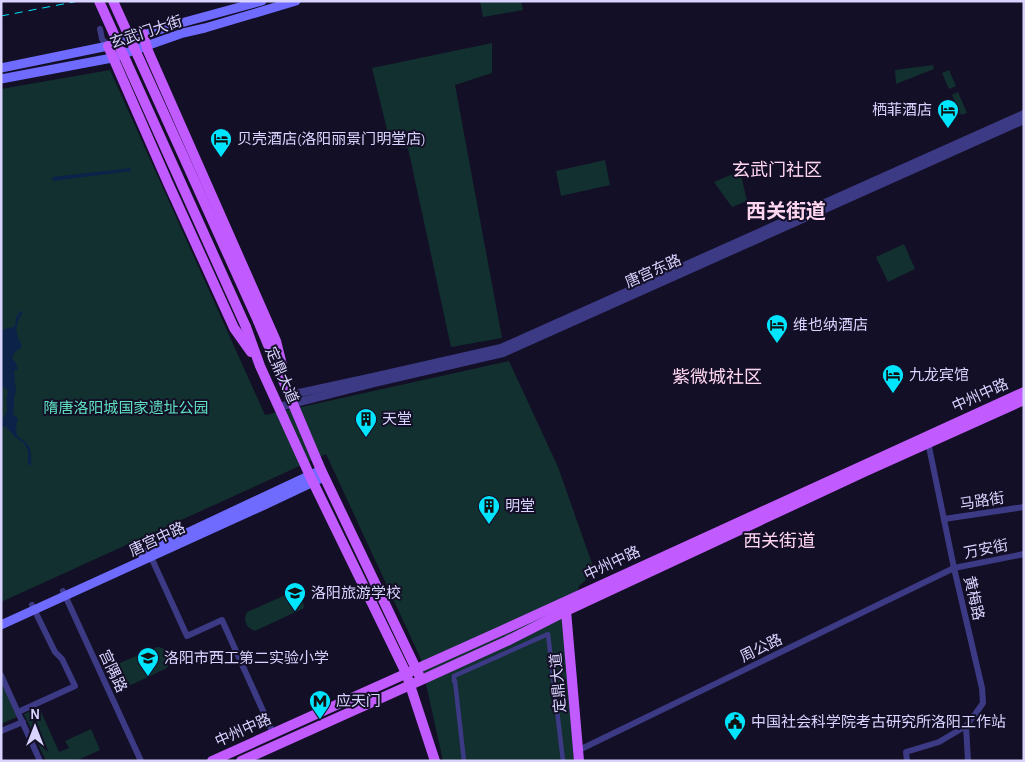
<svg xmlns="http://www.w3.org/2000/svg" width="1025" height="762" font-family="'Alegreya Sans','Noto Sans SC',sans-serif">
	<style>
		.green { fill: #12302f }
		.water { fill: #0c2248 }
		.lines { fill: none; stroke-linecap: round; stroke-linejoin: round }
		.pedestrian { stroke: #3d3a85; stroke-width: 4.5 }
		.minor { stroke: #3d3a85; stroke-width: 6 }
		.tertiary { stroke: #3d3a85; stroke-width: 8 }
		.secondary { stroke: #6f6bff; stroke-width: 9 }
		.primary { stroke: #c25bff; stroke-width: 10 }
		.rail { stroke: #00e5ff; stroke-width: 1; stroke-dasharray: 8 6; stroke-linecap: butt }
		.primary-bridge { stroke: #c25bff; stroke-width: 10 }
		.labels { text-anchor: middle; stroke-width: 4; stroke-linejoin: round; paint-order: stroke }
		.street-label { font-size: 15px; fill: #d9d4ff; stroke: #130f26 }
		.poi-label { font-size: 15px; fill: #d9d4ff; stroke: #130f26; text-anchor: start }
		.park-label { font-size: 15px; fill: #5fe0c0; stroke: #130f26 }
		.quarter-label { font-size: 18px; fill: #ffd6f0; stroke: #130f26 }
		.district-label { font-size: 20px; font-weight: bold; fill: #ffd6f0; stroke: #130f26 }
	</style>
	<rect width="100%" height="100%" fill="#130f26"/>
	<g class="green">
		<path d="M480 1H521L523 10 483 17Z"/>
		<path d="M492 43V73L455 85 502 338 451 347 408 148 391 146 372 68Z"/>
		<path d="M933 65 934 69 896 84 895 70Z"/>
		<path d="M110 70 265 415 509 361 558 467 595 572 579 586 565 632 574 761H443L420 657 326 454 1 602V89Z"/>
		<path d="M949 70 956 86 949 89 942 73Z"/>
		<path d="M958 92 967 113 961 115 952 95Z"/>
		<path d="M605 160 610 185 561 196 556 171Z"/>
		<path d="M740 171 747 201 732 207 714 182Z"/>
		<path d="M904 244 915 269 888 282 876 257Z"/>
		<path d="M290 593C300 595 303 599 304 608L255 631C246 628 243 621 247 612Z"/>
		<path d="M157 647C170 648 173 658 167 668L131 685C120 683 114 673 120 663Z"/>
		<path d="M1 681 17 717 1 724Z"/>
		<path d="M39 707 59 752 69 748 65 741 91 729 100 750 76 761H46L24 714Z"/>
	</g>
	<g class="water">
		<path d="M131 168V171L53 181 52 177Z"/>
		<path d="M20 311 23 312C19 319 15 327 17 334 18 340 21 341 22 347L15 352 12 358 16 363 18 370H14L16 392 14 397V409L13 414 18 419 16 425 17 436C31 445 32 449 31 465H28V451L24 443 16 438 6 427 1 426C1 419 6 416 7 409 7 402 5 401 8 392L6 388 1 386V331L5 329 13 327 15 325 16 318Z"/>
	</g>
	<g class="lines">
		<g class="pedestrian">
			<path d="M454 681V676L548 634 563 761"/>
			<path d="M455 681 464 761"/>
		</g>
		<g class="minor">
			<path d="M100 29 102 39 108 46"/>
			<path d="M928 442 954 568 982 688 983 703 976 713 966 726 968 761"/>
			<path d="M944 519 1024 507"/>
			<path d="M151 557 187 636 222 620 273 733"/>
			<path d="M63 591 141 761"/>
			<path d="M1 675 40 761"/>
			<path d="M18 712 75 686 62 659 55 652 32 605"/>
			<path d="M1 731 23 722"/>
			<path d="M579 750 954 568 1024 554"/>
			<path d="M907 761 906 752 939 742 966 726"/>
		</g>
		<g class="tertiary">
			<path d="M290 395 373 377 501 348 1024 114"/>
			<path d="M279 407 374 383 503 353 1024 120"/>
		</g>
		<g class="secondary">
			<path d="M1 68 108 46 181 23 262 1"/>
			<path d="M1 79 112 58 183 33 205 28 296 1"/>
			<path d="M142 554 321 470"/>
			<path d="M1 625 269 503 324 477"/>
		</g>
		<g class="primary">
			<path d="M143 34 148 51 276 341 282 365"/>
			<path d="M108 46 168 183 234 328 251 352"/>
			<path d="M258 321 321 470 419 675"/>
			<path d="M246 327 260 366 310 476 406 673 435 761"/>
			<path d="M563 606 566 611 579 761"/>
			<path d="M212 761 503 630 1024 392"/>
			<path d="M241 761 428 677 507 641 566 611 864 472 1024 400"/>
		</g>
		<path class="rail" d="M1 16 79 1"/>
		<g class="primary-bridge">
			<path d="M99 1 246 327"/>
			<path d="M113 1 258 321"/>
		</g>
	</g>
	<defs>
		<g id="hotel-pin" transform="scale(1.125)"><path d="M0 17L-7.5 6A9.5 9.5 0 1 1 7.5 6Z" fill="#00e5ff" stroke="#130f26"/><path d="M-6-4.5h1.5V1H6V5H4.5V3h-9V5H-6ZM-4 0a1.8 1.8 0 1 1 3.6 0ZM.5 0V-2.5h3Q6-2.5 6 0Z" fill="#111"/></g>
		<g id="building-pin" transform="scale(1.125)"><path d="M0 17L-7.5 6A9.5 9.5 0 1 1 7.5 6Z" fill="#00e5ff" stroke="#130f26"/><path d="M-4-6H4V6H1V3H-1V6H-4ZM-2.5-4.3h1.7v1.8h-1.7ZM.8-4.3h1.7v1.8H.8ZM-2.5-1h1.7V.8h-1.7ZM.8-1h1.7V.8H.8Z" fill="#111"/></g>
		<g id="school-pin" transform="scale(1.125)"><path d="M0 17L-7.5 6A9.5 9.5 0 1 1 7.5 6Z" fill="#00e5ff" stroke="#130f26"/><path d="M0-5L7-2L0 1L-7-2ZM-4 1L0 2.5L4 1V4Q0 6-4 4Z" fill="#111"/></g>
		<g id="metro-pin" transform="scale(1.125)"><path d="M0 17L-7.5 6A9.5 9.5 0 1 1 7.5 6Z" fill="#00e5ff" stroke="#130f26"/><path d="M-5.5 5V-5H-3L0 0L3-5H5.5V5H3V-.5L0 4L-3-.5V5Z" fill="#111"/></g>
		<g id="civic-pin" transform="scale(1.125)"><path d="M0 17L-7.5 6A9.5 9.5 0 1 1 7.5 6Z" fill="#00e5ff" stroke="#130f26"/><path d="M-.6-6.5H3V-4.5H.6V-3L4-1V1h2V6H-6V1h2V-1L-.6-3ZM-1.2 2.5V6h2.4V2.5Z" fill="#111"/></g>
	</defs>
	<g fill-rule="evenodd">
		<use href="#hotel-pin" x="948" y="110"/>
		<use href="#hotel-pin" x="221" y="139"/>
		<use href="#hotel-pin" x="777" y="325"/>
		<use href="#hotel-pin" x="893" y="375"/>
		<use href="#building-pin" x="366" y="419"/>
		<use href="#building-pin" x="489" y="506"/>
		<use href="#school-pin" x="295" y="593"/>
		<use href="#school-pin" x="148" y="658"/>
		<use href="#metro-pin" x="320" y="701"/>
		<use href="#civic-pin" x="735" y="722"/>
	</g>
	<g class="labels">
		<g class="street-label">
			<text transform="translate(146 32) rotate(-18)" y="5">玄武门大街</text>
			<text transform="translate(653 271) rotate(-24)" y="5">唐宫东路</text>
			<text transform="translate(282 375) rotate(66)" y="5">定鼎大道</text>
			<text transform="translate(980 395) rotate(-24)" y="5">中州中路</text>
			<text transform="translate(982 501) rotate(-9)" y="5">马路街</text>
			<text transform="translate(157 539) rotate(-25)" y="5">唐宫中路</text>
			<text transform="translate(986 549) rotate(-11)" y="5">万安街</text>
			<text transform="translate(612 563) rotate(-25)" y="5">中州中路</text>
			<text transform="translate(974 598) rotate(77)" y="5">黄梅路</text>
			<text transform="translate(761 648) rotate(-26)" y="5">周公路</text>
			<text transform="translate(113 671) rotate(65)" y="5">宫隅路</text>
			<text transform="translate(558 683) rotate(-95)" y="5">定鼎大道</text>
			<text transform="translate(243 730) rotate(-24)" y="5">中州中路</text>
		</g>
		<g class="poi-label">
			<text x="932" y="115" text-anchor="end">栖菲酒店</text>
			<text x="237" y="144">贝壳酒店(洛阳丽景门明堂店)</text>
			<text x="793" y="330">维也纳酒店</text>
			<text x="909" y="380">九龙宾馆</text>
			<text x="382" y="424">天堂</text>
			<text x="505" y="511">明堂</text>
			<text x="311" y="598">洛阳旅游学校</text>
			<text x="164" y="663">洛阳市西工第二实验小学</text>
			<text x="336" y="706">应天门</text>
			<text x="751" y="727">中国社会科学院考古研究所洛阳工作站</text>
		</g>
		<g class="park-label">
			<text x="126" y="413">隋唐洛阳城国家遗址公园</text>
		</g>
		<g class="quarter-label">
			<text x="777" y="176">玄武门社区</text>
			<text x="717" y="383">紫微城社区</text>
			<text x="779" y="547">西关街道</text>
		</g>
		<g class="district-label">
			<text x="786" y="218">西关街道</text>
		</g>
	</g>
	<rect width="1025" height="762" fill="none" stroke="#d9d4ff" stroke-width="5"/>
	<g transform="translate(35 727)" stroke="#130f26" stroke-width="4" paint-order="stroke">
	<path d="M0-4L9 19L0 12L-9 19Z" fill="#d9d4ff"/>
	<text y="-8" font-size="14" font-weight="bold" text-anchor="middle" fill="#d9d4ff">N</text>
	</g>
</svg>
